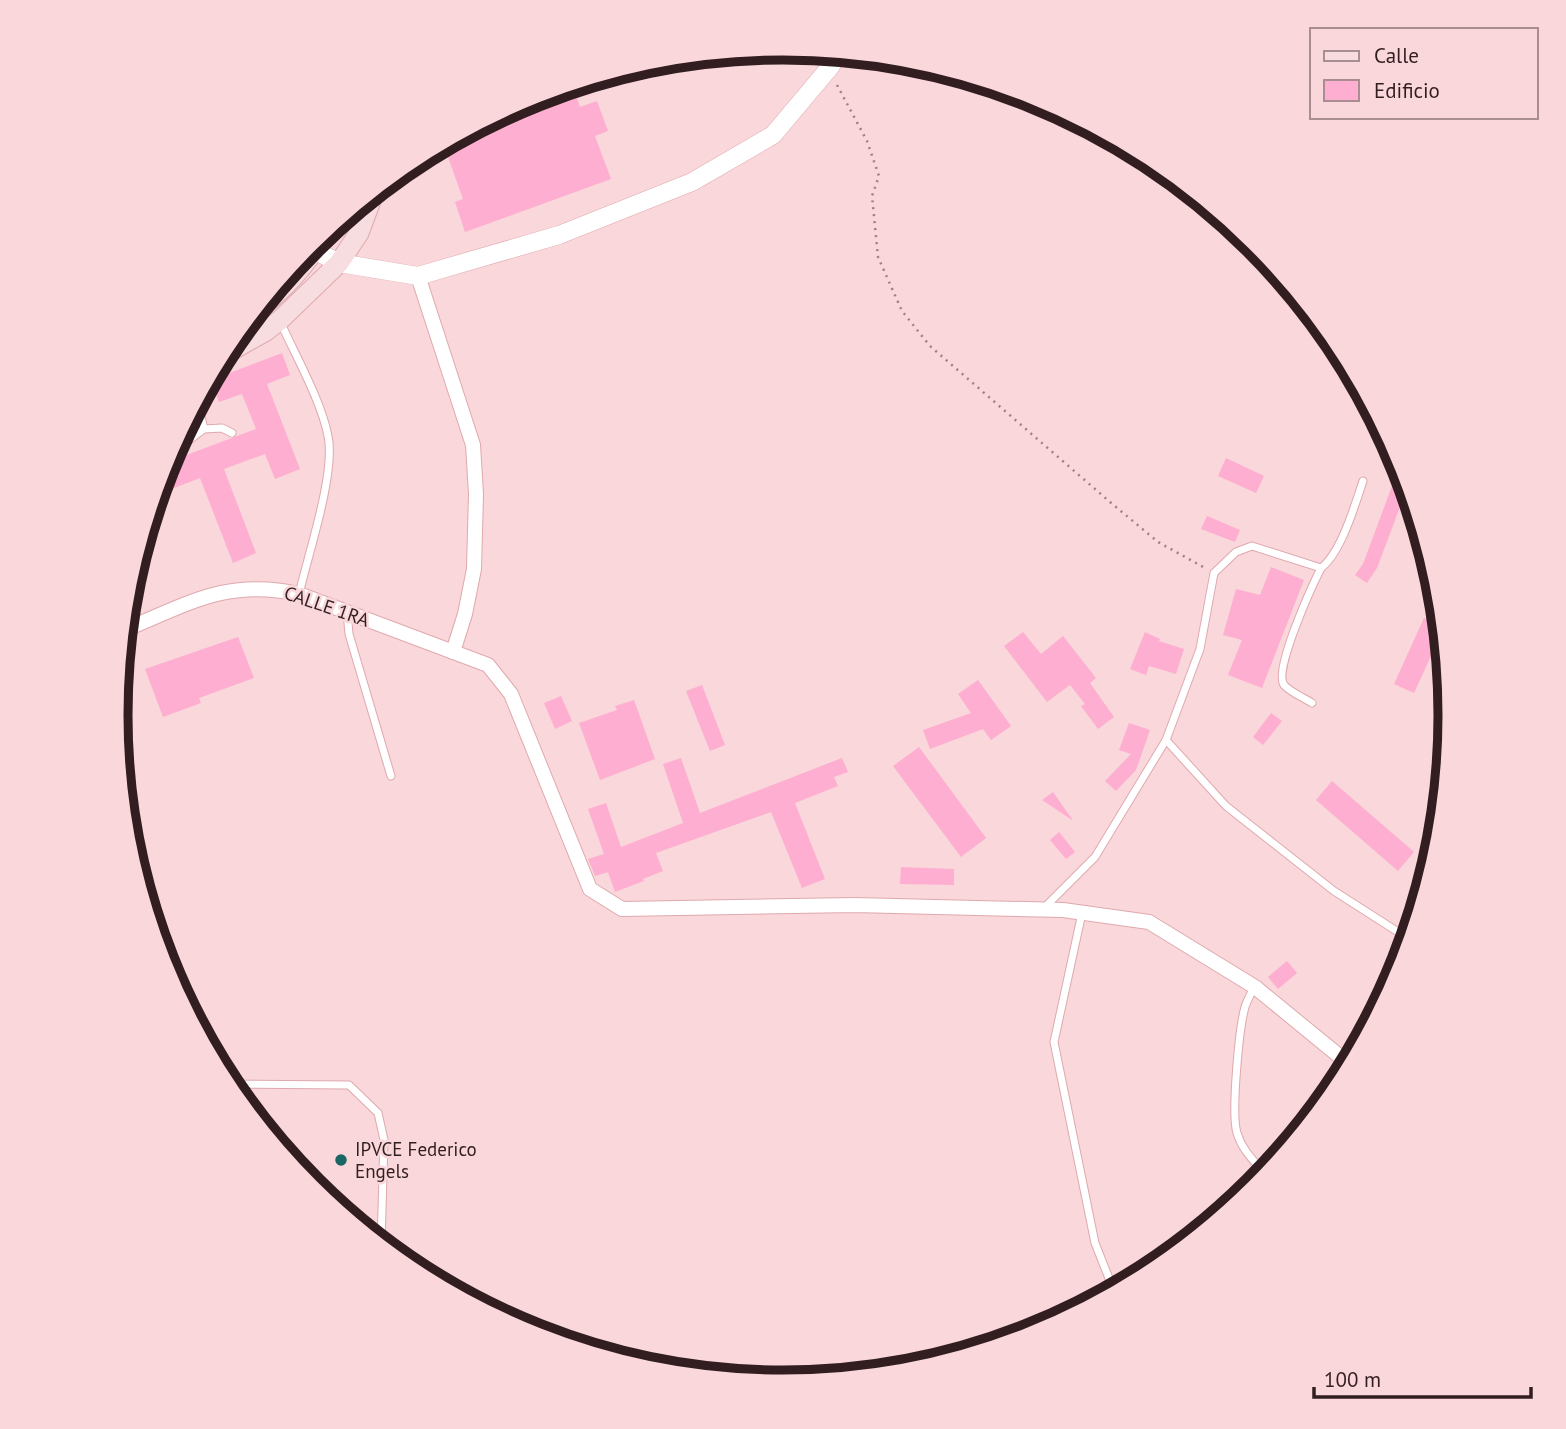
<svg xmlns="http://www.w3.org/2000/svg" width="1566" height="1429" font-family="'PT Sans',sans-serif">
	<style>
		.building { fill: #feaed0 }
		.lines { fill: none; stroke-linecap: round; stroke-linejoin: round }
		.service-casing { stroke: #dfa9ae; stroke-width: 9 }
		.minor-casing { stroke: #dfa9ae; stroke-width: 16 }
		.tertiary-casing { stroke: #dfa9ae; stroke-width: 19 }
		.secondary-casing { stroke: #dfa9ae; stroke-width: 21 }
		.path { stroke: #9d8184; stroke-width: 2.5; stroke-dasharray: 2 5; stroke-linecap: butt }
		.service { stroke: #fff; stroke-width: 7 }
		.minor { stroke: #fff; stroke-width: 14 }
		.tertiary { stroke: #fff; stroke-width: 18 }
		.secondary { stroke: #f8dde0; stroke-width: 19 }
		.poi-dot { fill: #196664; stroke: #f9d7da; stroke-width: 2.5 }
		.labels { text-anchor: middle; stroke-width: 5; stroke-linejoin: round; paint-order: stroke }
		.street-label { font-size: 19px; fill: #321e20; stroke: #f9d7da }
		.poi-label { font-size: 19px; fill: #321e20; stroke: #f9d7da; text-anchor: start }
		.rim { fill: none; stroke: #321e20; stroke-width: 9 }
	</style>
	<rect width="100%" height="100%" fill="#f9d7da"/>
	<g class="building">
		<path d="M572 85 580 107 597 101 608 131 595 136 611 179 465 232 455 202 463 199 443 143 528 98Z"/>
		<path d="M282 353 290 375 267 384 300 469 275 479 265 454 224 469 256 553 233 563 200 478 156 495 165 463 256 429 242 394 219 402 211 380Z"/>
		<path d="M1226 458 1264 476 1256 493 1218 476Z"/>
		<path d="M1392 486 1406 491 1377 568 1367 583 1355 575 1363 564Z"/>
		<path d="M1207 516 1240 530 1235 542 1201 529Z"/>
		<path d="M134 567 144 592 127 598 129 584Z"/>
		<path d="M1271 567 1304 580 1262 688 1228 675 1242 640 1223 635 1236 589 1260 595Z"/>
		<path d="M1424 618 1442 626V632L1414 693 1394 684Z"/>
		<path d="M1023 632 1041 654 1063 636 1096 678 1090 683 1114 717 1098 729 1081 706 1085 704 1070 685 1047 702 1004 646Z"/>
		<path d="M1145 632 1160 639 1159 641 1184 649 1176 674 1149 666 1146 675 1130 669Z"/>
		<path d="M238 637 254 678 199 698 201 703 163 717 145 669Z"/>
		<path d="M978 680 1011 726 991 740 983 729 930 749 923 730 971 713 958 694Z"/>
		<path d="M702 685 725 745 710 751 686 691Z"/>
		<path d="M561 696 572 721 555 729 544 703Z"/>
		<path d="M634 700 655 759 600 780 579 723 617 710 615 706Z"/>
		<path d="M1271 713 1282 721 1263 745 1253 737Z"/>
		<path d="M1129 723 1150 730 1136 770 1116 791 1105 781 1131 754 1119 750Z"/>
		<path d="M919 747 986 838 961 857 893 766Z"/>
		<path d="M681 758 700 813 842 758 848 772 834 777 838 786 795 803 825 879 802 888 771 812 656 853 663 871 643 879 644 881 615 892 608 872 595 876 588 859 604 854 588 809 606 803 621 847 683 823 663 764Z"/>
		<path d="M1332 781 1414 852 1398 871 1316 800Z"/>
		<path d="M1053 792 1072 819V820L1042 800Z"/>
		<path d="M1059 832 1075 852 1066 859 1050 840Z"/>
		<path d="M901 867 954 869V885L900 884Z"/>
		<path d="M1287 961 1297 973 1278 989 1268 977Z"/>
	</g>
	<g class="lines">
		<g class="service-casing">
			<g id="service">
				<path d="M280 321C295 355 321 400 328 436 336 472 308 555 299 594"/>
				<path d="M204 429 222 428 232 433"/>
				<path d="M173 447 188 441 204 429 197 402"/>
				<path d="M347 612 349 634 391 776"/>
				<path d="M1312 703C1304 698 1290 692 1284 685 1273 671 1312 586 1321 568"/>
				<path d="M1166 740 1226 806 1334 891 1409 939"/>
				<path d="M1043 909 1095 857 1166 740 1200 649 1214 573 1236 552 1252 546 1321 568C1341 553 1355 505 1363 481"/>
				<path d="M1082 913 1054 1042 1095 1243 1114 1291"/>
				<path d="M1254 987C1251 994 1247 1000 1245 1007 1239 1028 1231 1114 1237 1133 1242 1150 1254 1161 1265 1174"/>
				<path d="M227 1084 349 1085 378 1113 384 1140 381 1244"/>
			</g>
		</g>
		<g class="minor-casing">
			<g id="minor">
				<path d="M418 276 473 445 476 494 474 569 465 614 453 652"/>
				<path d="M124 630C188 604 227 578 299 594L488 665 511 694 590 889 622 909 854 905 1063 910 1149 922 1255 987 1349 1064"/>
			</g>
		</g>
		<g class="tertiary-casing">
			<path id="tertiary" d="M316 251 339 263 418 276 559 235 692 182 773 135 831 66 836 52"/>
		</g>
		<g class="secondary-casing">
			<g id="secondary">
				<path d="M253 313C284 291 310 260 329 228"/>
				<path d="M222 356 266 331 280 320 339 263 359 233 375 190"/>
			</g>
		</g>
		<path class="path" d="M837 85 867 141 879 176 872 196 878 257 902 311 930 346 1110 502 1158 542 1205 568"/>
		<use href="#service" class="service"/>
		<use href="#minor" class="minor"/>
		<use href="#tertiary" class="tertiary"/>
		<use href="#secondary" class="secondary"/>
	</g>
	<circle class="poi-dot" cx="341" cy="1160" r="7"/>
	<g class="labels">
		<g class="street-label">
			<text transform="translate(327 606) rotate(19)" y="7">CALLE 1RA</text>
		</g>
		<g class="poi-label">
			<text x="355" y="1156">IPVCE Federico<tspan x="355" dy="22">Engels</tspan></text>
		</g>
	</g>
	<path d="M0 0H1566V1429H0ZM128 715a655 655 0 1 1 1310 0a655 655 0 1 1-1310 0Z" fill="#f9d7da" fill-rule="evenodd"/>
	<path class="rim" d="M128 715a655 655 0 1 1 1310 0a655 655 0 1 1-1310 0Z"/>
	<rect x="1310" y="28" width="228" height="91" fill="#f9d7da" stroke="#a98d90" stroke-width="2"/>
	<rect x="1324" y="51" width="35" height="10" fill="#f8dde0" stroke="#a98d90" stroke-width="2"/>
	<text x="1374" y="63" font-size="21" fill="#321e20">Calle</text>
	<rect x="1324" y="80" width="35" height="21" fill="#feaed0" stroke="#a98d90" stroke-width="2"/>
	<text x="1374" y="98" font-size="21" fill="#321e20">Edificio</text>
	<path d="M1314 1387v10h217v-10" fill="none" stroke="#321e20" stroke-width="3.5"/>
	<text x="1324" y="1387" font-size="21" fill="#321e20" stroke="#f9d7da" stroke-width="5" paint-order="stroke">100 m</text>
</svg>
